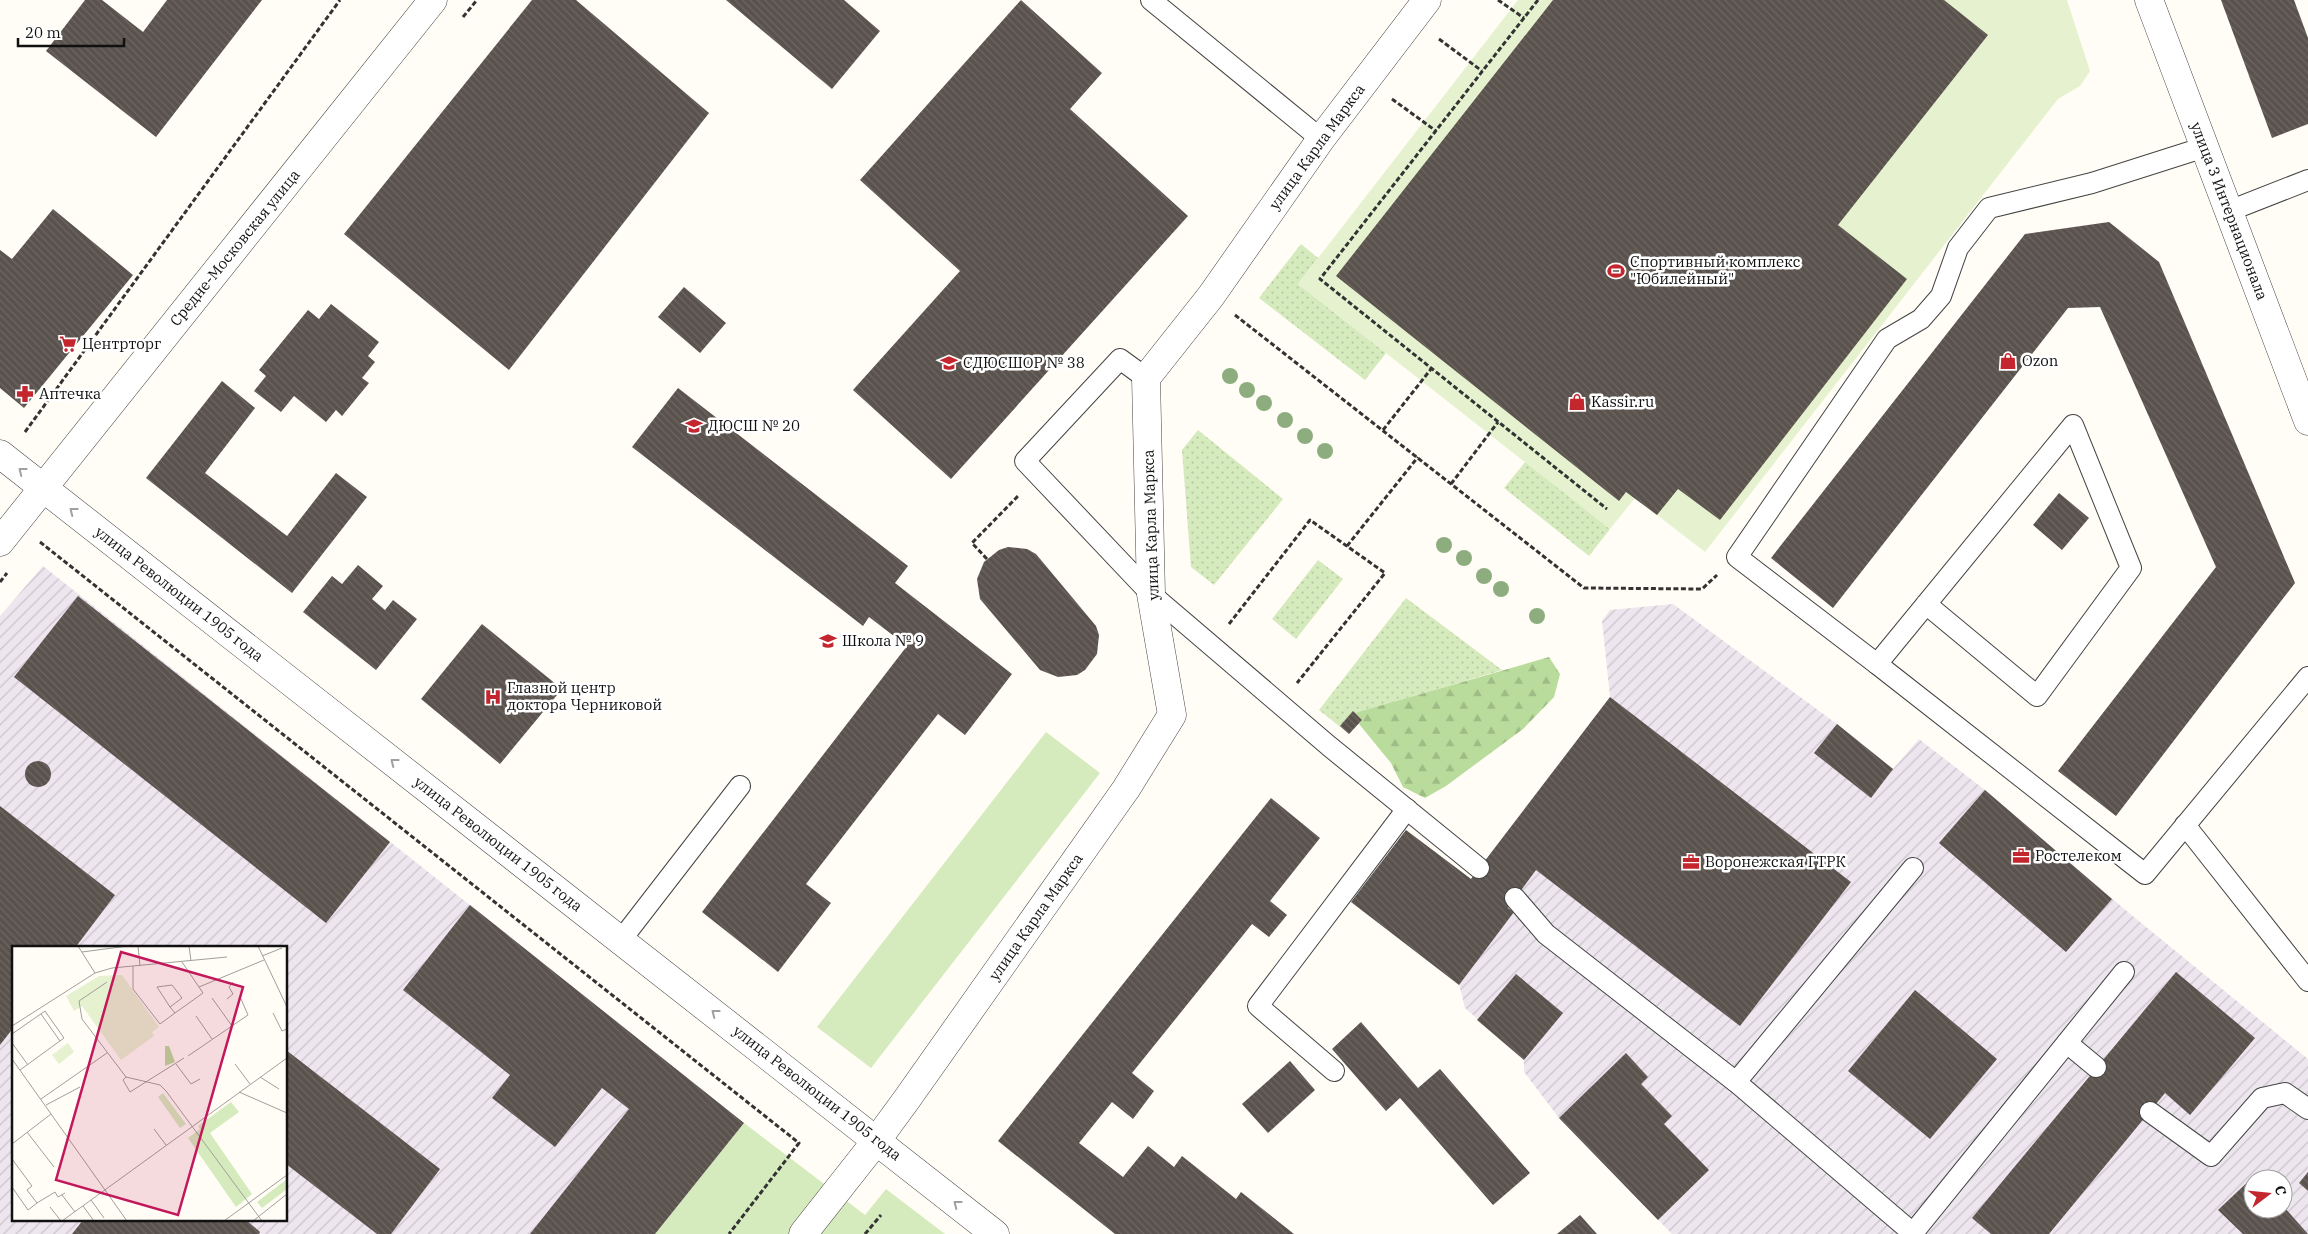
<svg xmlns="http://www.w3.org/2000/svg" width="2308" height="1234" font-family="'IBM Plex Serif',serif">
	<style>
		.industrial { fill: url(#industrial-furrows); fill-rule: evenodd }
		.grass { fill: url(#grass-dots) }
		.forest { fill: url(#forest-firs) }
		.park { fill: #d5ebbd }
		.pitch { fill: #e6f2cf }
		.building { fill: url(#building-back-hatch) }
		.lines { fill: none; stroke-linecap: round; stroke-linejoin: round }
		.service-casing { stroke: #444; stroke-width: 22 }
		.minor-casing { stroke: #444; stroke-width: 29 }
		.tertiary-casing { stroke: #444; stroke-width: 29 }
		.path { stroke: #333; stroke-width: 3; stroke-dasharray: 5 2.5; stroke-linecap: butt }
		.service { stroke: #fff; stroke-width: 20 }
		.minor { stroke: #fff; stroke-width: 28 }
		.tertiary { stroke: #fff; stroke-width: 28 }
		.tree { fill: #8dad7f }
		.oneway { stroke: #a0a0a0 }
		.labels { text-anchor: middle; stroke-width: 5; stroke-linejoin: round; paint-order: stroke }
		.street-label { font-size: 15px; fill: #111; stroke: #fff }
		.poi-label { font-size: 15px; fill: #111; stroke: #fff; text-anchor: start }
		.inset-road { fill: none; stroke: #a09f9a; stroke-width: 1 }
		.view { fill: #c2185b; fill-opacity: 0.15; stroke: #c2185b; stroke-width: 2.5 }
		.inset-edge { fill: none; stroke: #111; stroke-width: 2.5 }
	</style>
	<defs>
		<pattern id="industrial-furrows" width="10" height="10" patternUnits="userSpaceOnUse" patternTransform="scale(1.25)"><rect width="10" height="10" fill="#eee6ef"/><path d="M-1 1l2-2M0 10L10 0M9 11l2-2" fill="none" stroke="#cbc4cc"/></pattern>
		<pattern id="grass-dots" width="8" height="8" patternUnits="userSpaceOnUse" patternTransform="scale(1.25)"><rect width="8" height="8" fill="#d5ebbd"/><path d="M2 2h.1M6 6h.1" fill="none" stroke="#b6c8a1" stroke-width="1.8" stroke-linecap="round"/></pattern>
		<pattern id="forest-firs" width="22" height="20" patternUnits="userSpaceOnUse" patternTransform="scale(1.25)"><rect width="22" height="20" fill="#b9dc9c"/><path d="M5 1l3.5 6h-7zM16 11l3.5 6h-7z" fill="#9ebc85"/></pattern>
		<pattern id="building-back-hatch" width="6" height="6" patternUnits="userSpaceOnUse" patternTransform="scale(1.25)"><rect width="6" height="6" fill="#5a524d"/><path d="M-1 5l2 2M0 0l6 6M5-1l2 2" fill="none" stroke="#6d6662"/></pattern>
	</defs>
	<rect width="100%" height="100%" fill="#fffdf5"/>
	<g class="industrial">
		<path d="M43 566 744 1123 655 1234H0V616ZM14 948H286V1220H14Z"/>
		<path d="M1673 604 1837 724 1893 769 1919 739 1985 790 2129 913 2308 1059V1234H1672L1559 1118 1524 1072V1060L1465 1008 1459 984 1351 902 1406 830 1471 879 1610 697 1602 621 1610 610ZM2253 1179H2283V1209H2253Z"/>
	</g>
	<g class="grass">
		<path d="M1301 244 1318 258 1298 284 1386 353 1365 380 1259 298Z"/>
		<path d="M1198 430 1283 499 1214 585 1191 567 1182 450Z"/>
		<path d="M1526 461 1610 529 1589 556 1504 488Z"/>
		<path d="M1318 560 1343 579 1296 639 1272 619Z"/>
		<path d="M1406 598 1502 670 1355 714 1362 720 1349 734 1319 710Z"/>
	</g>
	<path class="forest" d="M1549 657 1560 674 1554 697 1523 729 1446 786 1425 798 1403 787 1391 763 1359 724 1362 720 1355 713Z"/>
	<g class="park">
		<path d="M1046 732 1100 773 871 1068 817 1027Z"/>
		<path d="M744 1123 865 1215 886 1189 945 1234H655Z"/>
	</g>
	<path class="pitch" d="M1518 0H2067L2090 71 2080 86 2058 99 1705 552 1635 498 1610 529 1298 284Z"/>
	<g class="building">
		<path d="M85 0H102L143 32 167 0H262L156 137 46 51Z"/>
		<path d="M532 0H576L709 113 509 370 344 234Z"/>
		<path d="M726 0H844L880 31 832 89Z"/>
		<path d="M1021 0 1102 73 1070 109 1188 216 951 479 853 390 960 271 860 180Z"/>
		<path d="M1553 0H1944L1988 35 1838 225 1907 279 1720 520 1678 489 1657 515 1626 492 1619 501 1336 276Z"/>
		<path d="M2221 0H2294L2308 38V124L2272 138Z"/>
		<path d="M53 209 133 275 24 408 0 388V250L12 259Z"/>
		<path d="M2109 222 2159 262 2295 583 2116 816 2058 771 2216 567 2100 307 2068 308 1833 608 1771 558 2025 234Z"/>
		<path d="M684 287 726 323 700 353 658 317Z"/>
		<path d="M331 304 379 342 368 356 375 362 362 378 369 383 342 416 336 410 326 422 294 396 281 412 254 391 266 376 259 370 308 310 319 319Z"/>
		<path d="M222 381 255 408 205 473 287 536 336 473 367 497 292 593 146 478Z"/>
		<path d="M678 388 908 566 895 583 1012 674 965 735 938 714 806 884 831 903 778 972 702 912 907 646 869 617 863 626 632 447Z"/>
		<path d="M2059 493 2089 518 2062 550 2033 525Z"/>
		<path d="M1008 547 1027 549 1036 554 1096 626 1099 635 1097 654 1085 670 1077 675 1058 677 1040 670 980 599 977 579 984 562 999 550Z"/>
		<path d="M358 565 383 586 372 599 385 610 393 600 417 619 376 670 303 612 332 576 342 584Z"/>
		<path d="M78 596 390 842 326 923 14 677Z"/>
		<path d="M482 624 562 689 500 764 421 699Z"/>
		<path d="M1610 697 1851 882 1740 1026 1536 870 1508 908 1514 912 1459 985 1351 902 1406 830 1471 879Z"/>
		<path d="M1353 711 1362 720 1349 734 1340 726Z"/>
		<path d="M1837 724 1893 769 1871 798 1814 753Z"/>
		<circle cx="38" cy="774" r="13"/>
		<path d="M1985 790 2112 899 2066 952 1939 843Z"/>
		<path d="M1271 798 1320 838 1270 901 1287 915 1269 937 1252 924 1132 1073 1154 1091 1133 1119 1112 1102 1079 1143 1123 1177 1148 1146 1174 1167 1182 1156 1236 1199 1241 1192 1294 1234H1115L998 1141Z"/>
		<path d="M0 806 115 895 75 948H14V1027L0 1045Z"/>
		<path d="M470 905 744 1123 655 1234H530L629 1109 602 1088 555 1147 492 1098 510 1075 403 990Z"/>
		<path d="M2176 972 2255 1038 2190 1115 2165 1093 2049 1234H1991L1972 1218Z"/>
		<path d="M1516 974 1563 1013 1524 1060 1477 1020Z"/>
		<path d="M1915 990 1997 1059 1930 1139 1848 1071Z"/>
		<path d="M1361 1022 1418 1088 1440 1069 1530 1173 1493 1205 1400 1098 1386 1111 1332 1049Z"/>
		<path d="M286 1050 440 1169 391 1234H377L286 1164Z"/>
		<path d="M1626 1053 1648 1077 1641 1084 1672 1116 1664 1124 1709 1170 1658 1220 1559 1118Z"/>
		<path d="M1290 1061 1315 1090 1268 1133 1242 1104Z"/>
		<path d="M2308 1172V1191L2299 1183Z"/>
		<path d="M2254 1176 2257 1179H2253V1209H2283V1206L2308 1234H2243L2218 1210Z"/>
		<path d="M1580 1215 1597 1234H1557Z"/>
		<path d="M83 1220H246L260 1232 259 1234H72Z"/>
	</g>
	<g class="lines">
		<g class="service-casing">
			<g id="service">
				<path d="M1151 0 1321 139"/>
				<path d="M2229 211 2308 180"/>
				<path d="M1146 378 1120 359 1025 461 1151 594 1329 746 1479 868"/>
				<path d="M1926 604 2037 696 2131 568 2073 425 1877 664 2145 874 2308 677"/>
				<path d="M1877 664 1737 557 1887 339 1921 319 1941 296 1958 248 1989 208 2092 183 2205 147"/>
				<path d="M2185 825 2308 981"/>
				<path d="M1515 898 1546 934 1736 1082 1914 1234"/>
				<path d="M621 940 740 786"/>
				<path d="M2067 1043 2096 1067"/>
				<path d="M1334 1071 1258 1006 1407 809"/>
				<path d="M1736 1082 1913 868"/>
				<path d="M2150 1112 2211 1156 2262 1098 2285 1093 2308 1109"/>
				<path d="M1913 1233 2124 972"/>
			</g>
		</g>
		<g class="minor-casing">
			<g id="minor">
				<path d="M2149 0 2308 421"/>
				<path d="M803 1234 877 1140 907 1099 1126 789 1172 715 1151 594 1146 378 1211 296 1321 139 1427 0"/>
			</g>
		</g>
		<g class="tertiary-casing">
			<g id="tertiary">
				<path d="M0 454 995 1234"/>
				<path d="M0 542 433 0"/>
			</g>
		</g>
		<g class="path">
			<path d="M1498 0 1524 18"/>
			<path d="M1538 0 1320 279 1607 509"/>
			<path d="M463 17 477 0"/>
			<path d="M1439 39 1482 71"/>
			<path d="M1392 99 1436 131"/>
			<path d="M1235 315 1584 588 1702 589 1717 575"/>
			<path d="M1383 430 1431 369"/>
			<path d="M25 432 340 0"/>
			<path d="M1451 484 1498 422"/>
			<path d="M40 542 799 1143 729 1234"/>
			<path d="M1347 546 1418 457"/>
			<path d="M987 559 972 543 1019 495"/>
			<path d="M0 582 7 573"/>
			<path d="M1229 624 1310 520 1385 573 1297 683"/>
			<path d="M865 1234 881 1215"/>
		</g>
		<use href="#service" class="service"/>
		<use href="#minor" class="minor"/>
		<use href="#tertiary" class="tertiary"/>
	</g>
	<g class="tree">
		<circle cx="1230" cy="376" r="8"/>
		<circle cx="1247" cy="390" r="8"/>
		<circle cx="1264" cy="403" r="8"/>
		<circle cx="1285" cy="420" r="8"/>
		<circle cx="1305" cy="436" r="8"/>
		<circle cx="1325" cy="451" r="8"/>
		<circle cx="1444" cy="545" r="8"/>
		<circle cx="1464" cy="558" r="8"/>
		<circle cx="1484" cy="576" r="8"/>
		<circle cx="1501" cy="589" r="8"/>
		<circle cx="1537" cy="616" r="8"/>
	</g>
	<defs><path id="oneway-chevron" d="M-2-3.5L2.5 0L-2 3.5" fill="none" stroke-width="1.6" stroke-linecap="round" stroke-linejoin="round" transform="scale(1.25)"/></defs>
	<g class="oneway">
		<use href="#oneway-chevron" transform="translate(22 471) rotate(-142)"/>
		<use href="#oneway-chevron" transform="translate(73 511) rotate(-142)"/>
		<use href="#oneway-chevron" transform="translate(394 762) rotate(-142)"/>
		<use href="#oneway-chevron" transform="translate(715 1013) rotate(-142)"/>
		<use href="#oneway-chevron" transform="translate(957 1204) rotate(-142)"/>
	</g>
	<defs>
		<g id="stadium-bare" transform="scale(1.35)"><path d="M0-5a6.5 5 0 1 0 0 10a6.5 5 0 1 0 0-10ZM-3.5-1.8h7v3.6h-7Z" fill="#c4262e" stroke="#fff" stroke-width="2.5" paint-order="stroke"/></g>
		<g id="supermarket-bare" transform="scale(1.35)"><path d="M-6-5.5h2.5l.6 2H6L4.5 2H-2.5L-4.4-4H-6ZM-1.5 3.2a1.3 1.3 0 1 0 .1 0ZM3 3.2a1.3 1.3 0 1 0 .1 0Z" fill="#c4262e" stroke="#fff" stroke-width="2.5" paint-order="stroke"/></g>
		<g id="shop-bare" transform="scale(1.35)"><path d="M-5-2.5h2.3a2.7 3.5 0 0 1 5.4 0H5L5.5 6h-11ZM-1.5-2.5h3a1.5 2.3 0 0 0-3 0Z" fill="#c4262e" stroke="#fff" stroke-width="2.5" paint-order="stroke"/></g>
		<g id="school-bare" transform="scale(1.35)"><path d="M0-5L7-2L0 1L-7-2ZM-4 1L0 2.5L4 1V4Q0 6-4 4Z" fill="#c4262e" stroke="#fff" stroke-width="2.5" paint-order="stroke"/></g>
		<g id="pharmacy-bare" transform="scale(1.35)"><path d="M-2-6h4v4h4v4h-4v4h-4v-4h-4v-4h4Z" fill="#c4262e" stroke="#fff" stroke-width="2.5" paint-order="stroke"/></g>
		<g id="hospital-bare" transform="scale(1.35)"><path d="M-5-5h3v3.5h4V-5h3V5h-3V1.5h-4V5h-3Z" fill="#c4262e" stroke="#fff" stroke-width="2.5" paint-order="stroke"/></g>
		<g id="office-bare" transform="scale(1.35)"><path d="M-6-3h4V-5.5h4V-3h4V5H-6ZM-1-4.5V-3h2v-1.5ZM-6 0V1H6V0Z" fill="#c4262e" stroke="#fff" stroke-width="2.5" paint-order="stroke"/></g>
	</defs>
	<g fill-rule="evenodd">
		<use href="#stadium-bare" x="1616" y="271"/>
		<use href="#supermarket-bare" x="68" y="344"/>
		<use href="#shop-bare" x="2008" y="361"/>
		<use href="#school-bare" x="949" y="363"/>
		<use href="#pharmacy-bare" x="25" y="394"/>
		<use href="#shop-bare" x="1577" y="402"/>
		<use href="#school-bare" x="694" y="426"/>
		<use href="#school-bare" x="828" y="641"/>
		<use href="#hospital-bare" x="493" y="697"/>
		<use href="#office-bare" x="2021" y="856"/>
		<use href="#office-bare" x="1691" y="862"/>
	</g>
	<g class="labels">
		<g class="street-label">
			<text transform="translate(1317 147) rotate(-54)" y="5">улица Карла Маркса</text>
			<text transform="translate(2229 211) rotate(69)" y="5">улица 3 Интернационала</text>
			<text transform="translate(235 248) rotate(-51)" y="5">Средне-Московская улица</text>
			<text transform="translate(1151 525) rotate(-92)" y="5">улица Карла Маркса</text>
			<text transform="translate(179 594) rotate(38)" y="5">улица Революции 1905 года</text>
			<text transform="translate(498 844) rotate(38)" y="5">улица Революции 1905 года</text>
			<text transform="translate(1036 917) rotate(-55)" y="5">улица Карла Маркса</text>
			<text transform="translate(817 1093) rotate(38)" y="5">улица Революции 1905 года</text>
		</g>
		<g class="poi-label">
			<text x="1630" y="267">Спортивный комплекс<tspan x="1630" dy="17">"Юбилейный"</tspan></text>
			<text x="82" y="349">Центрторг</text>
			<text x="2022" y="366">Ozon</text>
			<text x="963" y="368">СДЮСШОР № 38</text>
			<text x="39" y="399">Аптечка</text>
			<text x="1591" y="407">Kassir.ru</text>
			<text x="708" y="431">ДЮСШ № 20</text>
			<text x="842" y="646">Школа № 9</text>
			<text x="507" y="693">Глазной центр<tspan x="507" dy="17">доктора Черниковой</tspan></text>
			<text x="2035" y="861">Ростелеком</text>
			<text x="1705" y="867">Воронежская ГТРК</text>
		</g>
	</g>
	<g transform="translate(12 946)">
		<rect width="275" height="275" fill="#fffdf5"/>
		<path d="M153 100H157L163 116 153 120Z" fill="#b9dc9c"/>
		<path d="M151 147 174 178 168 182 146 151ZM219 156 227 166 198 187 240 248 224 261 176 192 188 183 186 180ZM275 233V243L250 262 245 256Z" fill="#d5ebbd"/>
		<path d="M110 29 147 81 140 86 142 90 109 114 70 60 62 65 54 50 87 30ZM56 97 62 106 47 118 40 109Z" fill="#e6f2cf"/>
		<path class="inset-road" d="M66 0 83 27M126 0 128 20M177 0 179 15M246 0 275 61M70 6 116 0M250 10 270 2M121 20V43L148 78 163 67M95 36 67 55 70 73 114 131 148 139 154 145 250 275M187 41 252 14M200 52 220 80M215 53 221 48 217 41 221 36M158 61 170 52 160 39 145 41 158 61 163 67 191 47 170 16M261 67 270 85 275 83M29 68 48 95M184 70 200 93M0 80 83 27 100 22 215 11M0 88 33 65 52 92 8 124M0 97 16 119M176 110 236 69 229 53M0 113 115 275M164 118 179 138 188 133M223 118 238 138M114 131 111 134 118 146 172 112M248 131 267 143M227 146 275 167M29 153 95 107M34 159 68 141M142 183 154 199M15 186 42 221M0 198 39 168M0 213 20 240 15 244 25 257 43 246 46 251 53 247M0 241 16 264 25 257M50 249 63 266M79 254 92 272M71 260 82 275M38 261 49 275M50 275 275 112M212 275 275 229M241 275 275 248"/>
		<path class="view" d="M109 6 231 41 166 269 44 234Z"/>
		<rect width="275" height="275" class="inset-edge"/>
	</g>
	<g transform="translate(2268 1194) rotate(74)"><circle r="24" fill="#ffffff" stroke="#a0a0a0"/>
	<path d="M0-4L9 19L0 12L-9 19Z" fill="#c4262e"/>
	<text y="-8" font-size="14" font-weight="bold" text-anchor="middle" fill="#111111">С</text>
	</g>
	<path d="M18 38v8h106v-8" fill="none" stroke="#111111" stroke-width="2.5"/>
	<text x="25" y="38" font-size="15" fill="#111111" stroke="#ffffff" stroke-width="4" paint-order="stroke">20 m</text>
</svg>
